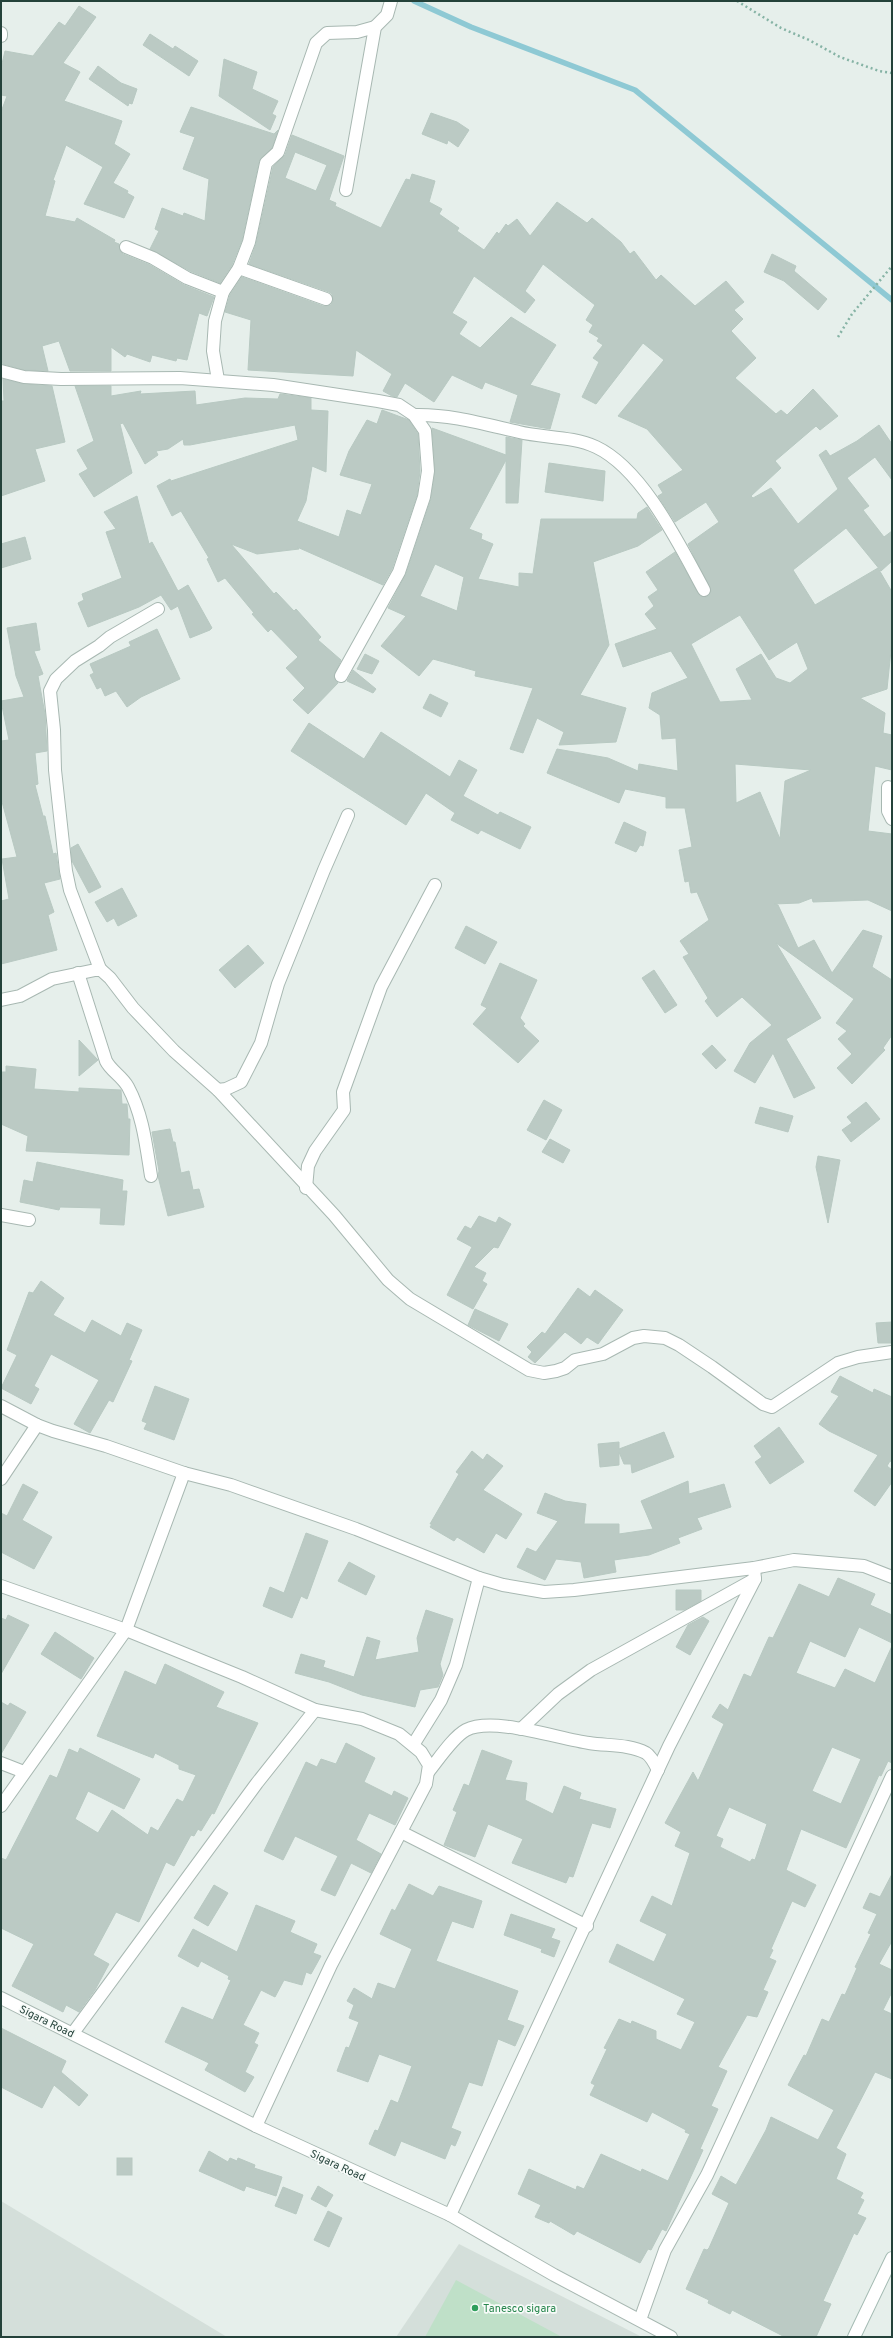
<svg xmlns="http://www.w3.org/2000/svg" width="893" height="2338" font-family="Overpass,sans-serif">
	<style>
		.built { fill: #d4dfda }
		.green { fill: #bfe0c8 }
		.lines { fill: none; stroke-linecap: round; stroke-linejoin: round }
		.stream { stroke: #8ec9d4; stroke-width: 5.5 }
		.building { fill: #bbcac4; stroke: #b8c9c2; fill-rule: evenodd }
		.street-casing { stroke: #a8b8b2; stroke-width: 14 }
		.secondary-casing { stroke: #a4bbb3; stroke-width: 14 }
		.path { stroke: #86b3a5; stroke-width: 2.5; stroke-dasharray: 2 3; stroke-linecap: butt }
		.street { stroke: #fff; stroke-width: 12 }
		.secondary { stroke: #fff; stroke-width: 12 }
		.leisure-dot { fill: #2e9e5b; stroke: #f7fbf9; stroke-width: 1.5 }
		.labels { text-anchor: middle; stroke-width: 3.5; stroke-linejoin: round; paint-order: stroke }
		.street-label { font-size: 11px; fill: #24423a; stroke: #f7fbf9 }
		.leisure-label { font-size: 11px; fill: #27864d; stroke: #f7fbf9; text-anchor: start }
	</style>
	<rect width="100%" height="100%" fill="#e6efeb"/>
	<g class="built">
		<path d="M1 2201 227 2337H1Z"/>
		<path d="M459 2244 642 2337H396Z"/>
	</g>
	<path class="green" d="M456 2280 562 2337H425Z"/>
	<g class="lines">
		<path class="stream" d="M414 1 471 27 635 90 892 300"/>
	</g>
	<g class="building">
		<path d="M79 6 96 17 63 63 80 72 64 101 122 121 114 144 130 154 113 183 128 191 127 193 134 197 124 218 84 204 103 167 66 145 53 180 55 181 45 216 75 222 77 218 115 240 114 242 119 244 120 251 123 254 150 265 184 285 214 297 207 316 199 313 187 360 177 358 176 361 152 355 150 362 127 354 125 357 111 347V371H70L59 341 42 346 48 371 25 370 3 364 1 360V112L7 96 1 95V68L5 51 33 56 59 22 65 26Z"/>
		<path d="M150 34 173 49 175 46 198 61 189 76 143 45Z"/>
		<path d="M224 59 257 72 252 89 278 101 272 114 276 116 270 130 219 96Z"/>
		<path d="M98 66 121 83 137 89 132 104 129 103 128 106 89 79Z"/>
		<path d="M191 107 274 134 278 130 272 148 259 161 242 240 232 265 220 283 190 271 150 249 159 231 155 229 162 208 183 216 184 213 205 221 209 179 183 169 195 137 180 132Z"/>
		<path d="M431 113 457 122 469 130 458 147 448 140 447 144 422 134Z"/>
		<path d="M292 135 344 156 329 200 336 203 335 206 381 228 406 179 410 180 412 174 435 181 429 202 442 209 439 214 459 228 457 231 484 250 497 232 499 234 506 224 508 226 517 219 530 236 557 202 587 223 592 218 621 242 630 254 634 251 656 280 661 275 695 306 726 281 744 302 734 310 743 319 731 331 756 358 735 378 776 414 781 410 787 415 813 389 838 416 820 430 816 426 775 461 781 468 751 496 753 498 771 488 798 524 838 489 819 455 826 450 830 456 857 441 879 425 892 444V480L875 457 847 478 869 506 863 510 884 537 892 531V561L881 571 846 528 793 570 815 605 878 568 892 592V641L887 689 860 698 885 713 883 733 892 735V770L875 766 868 831 892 834V911L868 900 813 902 812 898 799 903 774 904 778 905 798 948 814 940 832 973 863 930 882 936 872 967 892 980V1035L883 1048 885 1050 852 1084 837 1068 852 1054 838 1039 847 1031 836 1023 854 999 776 943 821 1018 786 1039 815 1088 794 1098 773 1053 755 1083 734 1071 750 1043 772 1025 742 997 717 1017 705 1001 708 998 683 957 689 954 680 941 709 920 697 892 691 893 689 881 685 882 679 850 692 847 685 808H666V797L625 789 619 803 547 773 557 749 608 758 638 771 639 764 678 771 676 738 662 739 660 715 649 708 652 693 688 678 671 651 623 667 615 644 657 629 645 614 654 606 648 597 658 590 646 572 675 552 700 596 707 597 711 591 688 544 719 522 706 502 675 522 658 496 663 493 658 485 683 470 647 429 618 416 664 360 643 343 596 404 582 397 599 362 593 358 603 345 597 341 599 338 589 332 593 325 586 320 595 305 543 264 525 291 535 300 525 313 474 276 452 313 467 322 459 334 480 348 511 317 556 345 530 385 560 394 550 429 510 422 518 395 485 382 482 389 452 375 434 402 405 383 397 397 392 396 383 391 392 374 356 350 353 376 248 370 251 320 225 312 230 295 242 277 323 306 331 305 333 301 332 294 329 292 249 264 256 244 273 167 285 155ZM295 152 327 165 316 191 285 178ZM740 615 769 660 797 642 808 669 790 683 776 678 761 654 736 669 752 700 720 702 691 644ZM735 764 811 770 785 781 780 839 760 792 736 803Z"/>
		<path d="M772 254 796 266 794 271 827 299 818 310 784 281 764 272Z"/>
		<path d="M3 379 23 384 52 386 65 442 35 449 45 481 1 496V401H4Z"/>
		<path d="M75 386H111V396L141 391 140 394 195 391 196 405 245 398 278 399 280 394 311 398V410L328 411 326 472 312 466 306 501 297 521 339 537 347 510 361 515 372 484 340 475 349 451 367 420 377 424 382 410 409 420 418 434 420 471 417 495 392 569 383 585 297 547 299 549 257 554 231 544 274 594 276 592 294 611 296 609 321 637 318 640 341 660 334 676 338 683 308 714 293 700 305 688 286 668 298 657 271 629 268 632 252 614 254 613 225 578 218 582 207 559 209 558 181 511 172 516 157 486 170 479 171 481 298 440 295 425 190 445H184L183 439 168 449 156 451 158 455 145 464 123 423 120 424 132 473 94 497 79 474 88 469 77 450 94 441Z"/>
		<path d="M432 428 506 455V437L522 440 518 503H506V460L469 529 482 534 481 539 493 544 478 579 519 587V573L533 574 541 519H637L638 513 647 507 662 530 638 546 593 562 609 645 580 695 626 708 616 742 559 745 564 732 537 718 523 753 510 749 533 688 475 676 476 671 433 659 419 676 381 646 406 616 388 608 406 574 431 499 435 471ZM435 564 464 577 457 611 420 596Z"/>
		<path d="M549 463 605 471 603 501 545 492Z"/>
		<path d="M137 496 149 544 152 542 178 591 188 585 212 628 210 630 190 638 178 606 171 610 161 595 139 607 88 627 78 603 84 600 82 594 122 578 106 532 116 529 104 512Z"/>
		<path d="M25 537 31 559 1 568V544Z"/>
		<path d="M36 623 40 650 34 651 43 674 38 676 45 714 47 751 35 753 38 784 35 785 43 816H45L53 854 56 853 60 879 44 883 54 912 48 915 57 950 1 964V901L9 899 2 859 17 857 1 798V741L9 740 1 701 24 697 16 676 7 628Z"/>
		<path d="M157 629 180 679 141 697 127 707 116 691 105 696 101 687 97 689 90 675 94 673 90 664 131 646 129 642Z"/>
		<path d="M365 654 379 661 372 674 357 669Z"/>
		<path d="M353 670 376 689 373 693 347 681Z"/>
		<path d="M430 694 448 703 441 717 423 708Z"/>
		<path d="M309 723 364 759 381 732 450 777 459 760 477 770 463 796 498 815 500 812 531 827 520 849 481 830 478 834 451 820 455 813 426 793 406 825 291 751Z"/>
		<path d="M624 822 646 832 643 846 640 845 636 852 615 843Z"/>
		<path d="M78 844 101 887 89 893 72 861 71 848Z"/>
		<path d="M122 888 137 916 118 926 114 918 107 922 95 902Z"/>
		<path d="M466 926 497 942 485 964 455 948Z"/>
		<path d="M248 945 264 963 235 988 219 970Z"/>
		<path d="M500 963 537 980 520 1018 525 1024 523 1026 539 1041 518 1063 473 1024 487 1008 481 1005Z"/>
		<path d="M654 970 677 1005 665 1013 642 978Z"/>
		<path d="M79 1040 98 1060 79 1076Z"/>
		<path d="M712 1045 726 1060 716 1069 702 1054Z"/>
		<path d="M6 1066 36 1069 34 1089 79 1092V1088L121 1090 122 1104H127L128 1119H130L129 1155 26 1151 28 1136 1 1124 2 1072H6Z"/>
		<path d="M544 1100 562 1110 546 1140 527 1130Z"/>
		<path d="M866 1102 880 1119 851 1142 842 1130 852 1123 847 1117Z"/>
		<path d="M760 1107 793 1116 788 1132 755 1123Z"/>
		<path d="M170 1129 173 1142H175L181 1173 189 1171 193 1190 199 1189 204 1207 168 1216 158 1176 159 1171 152 1132Z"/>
		<path d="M550 1139 570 1150 563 1163 542 1152Z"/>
		<path d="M818 1156 840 1160 828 1223 816 1167Z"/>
		<path d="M37 1162 123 1180 122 1191H127L124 1225 100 1224 101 1208 60 1207 59 1210 20 1202 24 1180 33 1182Z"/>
		<path d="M479 1216 496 1223 499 1217 511 1224 498 1248 494 1247 474 1267 486 1273 482 1281 487 1284 473 1309 447 1295 472 1247 457 1239 465 1226 471 1229Z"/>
		<path d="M41 1281 64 1298 53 1315 85 1333 92 1320 121 1336 127 1323 142 1330 129 1360 132 1361 113 1402 109 1400 90 1433 74 1424 99 1380 51 1354 34 1386 39 1389 31 1404 1 1388 17 1355 7 1350 29 1292 33 1293Z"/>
		<path d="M578 1288 590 1297 595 1290 623 1310 598 1344 587 1337 581 1344 565 1332 535 1363 528 1357 532 1352 527 1347 542 1332 545 1334Z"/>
		<path d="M475 1309 508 1324 499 1341 468 1325Z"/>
		<path d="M892 1322V1343H878L876 1323Z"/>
		<path d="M840 1376 873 1393 874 1389 892 1397V1462L890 1461 887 1466 892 1470V1482L875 1506 854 1491 878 1455 829 1431 819 1424 839 1396 831 1392Z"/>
		<path d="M155 1386 189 1399 174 1440 144 1429 147 1423 142 1421Z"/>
		<path d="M779 1427 804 1462 770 1484 755 1462 762 1457 754 1446Z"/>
		<path d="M664 1432 674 1457 632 1473 631 1464H624L619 1452V1465L600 1467 598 1444 619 1442V1449Z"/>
		<path d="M472 1451 483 1460 487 1454 503 1466 483 1490 522 1514 506 1539 496 1533 484 1553 457 1537 454 1541 430 1527 432 1524H430L459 1474 456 1472Z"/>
		<path d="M688 1481 689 1494 724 1484 731 1507 697 1518 702 1529 678 1538 680 1543 649 1555 614 1560 616 1572 584 1578 581 1562 556 1559 545 1580 517 1567 527 1548 536 1552 558 1521 537 1513 545 1493 565 1501 586 1504 584 1524H619V1534L653 1529 641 1501Z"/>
		<path d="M23 1484 38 1492 22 1520 52 1537 34 1569 1 1552V1513L7 1516Z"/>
		<path d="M306 1533 328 1541 307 1599 301 1596 292 1618 263 1606 270 1587 284 1593Z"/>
		<path d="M349 1562 375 1576 366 1595 338 1581Z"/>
		<path d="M838 1578 875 1594 870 1605 892 1615V1643L859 1627 845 1657 810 1641 796 1673 835 1688 845 1669 875 1683 892 1646V1763L888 1761 881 1776 879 1775 846 1848 801 1829 786 1870 816 1885 805 1907 792 1901 771 1949 773 1950 769 1958 776 1961 763 1990 768 1992 757 2017 747 2015 718 2067 727 2071 711 2106 718 2109 700 2149 703 2150 666 2231 662 2229 651 2250 648 2249 640 2263 577 2231 574 2235 550 2221 549 2223 535 2217 541 2205 518 2194 529 2169 576 2190 577 2186 584 2189 601 2154 641 2172 642 2169 668 2181 690 2134 685 2132 686 2130 652 2112 647 2122 590 2095 595 2085 591 2083 607 2049 604 2048 619 2019 631 2024 632 2021 656 2031V2039L681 2050 695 2022 677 2014 685 1999 609 1962 617 1944 654 1962 667 1934 640 1921 652 1896 672 1906 690 1853 675 1846 681 1832 665 1823 693 1772 698 1781 724 1724 712 1717 720 1704 728 1710 744 1674 751 1677 769 1637 773 1638 799 1584 829 1597ZM832 1747 861 1759 841 1804 812 1791ZM729 1807 767 1824 755 1860 752 1859 750 1862 720 1847 723 1839 716 1836Z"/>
		<path d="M676 1590H701V1601L684 1610H676Z"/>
		<path d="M426 1610 453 1619 440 1664 443 1675 438 1687 420 1690 415 1707 362 1695 329 1682 295 1673 301 1654 325 1661 323 1667 354 1677 367 1637 380 1641 375 1660 419 1652 417 1638Z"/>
		<path d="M8 1615 29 1625 1 1674V1618L6 1620Z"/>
		<path d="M703 1617 709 1621 690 1655 676 1647 688 1625Z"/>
		<path d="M55 1632 94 1658 81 1679 41 1654Z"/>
		<path d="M165 1664 224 1692 216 1707 258 1723 214 1814 212 1813 201 1831 198 1829 194 1836 191 1835 174 1866 166 1862 139 1922 116 1912 93 1955 109 1964 95 1990 79 2012 66 2005 63 2012 12 1986 34 1944 1 1928V1858L6 1860 50 1775 57 1778 69 1749 78 1753 80 1748 140 1779 124 1809 88 1791 75 1819 98 1833 112 1810 148 1835 151 1827 158 1831 177 1799 183 1802 196 1775 179 1769V1765L155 1753 153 1758 97 1736 125 1671 156 1685Z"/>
		<path d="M1 1702 8 1706 10 1703 26 1712 1 1754Z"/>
		<path d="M346 1743 375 1758 364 1782 392 1796 394 1791 408 1798 395 1825 369 1813 356 1840 381 1854 371 1873 351 1863 335 1896 321 1890 338 1856 295 1836 283 1860 264 1851 306 1762 317 1767 321 1759 336 1764Z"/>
		<path d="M482 1750 512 1761 505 1780 527 1783 525 1800 553 1814 564 1786 581 1793 579 1799 616 1809 610 1828 592 1823 573 1877 569 1876 566 1883 512 1863 523 1839 488 1824 475 1857 444 1845 457 1812 453 1810 464 1784 469 1786Z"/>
		<path d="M892 1874V1941L879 1964 892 1970V1992L883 2010 892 2014V2079L875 2072 836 2148 846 2154 836 2179 863 2193 860 2198 864 2200 857 2214 866 2218 857 2235 854 2233 823 2301 831 2304 816 2337H785L732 2310 730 2314 708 2303 709 2300 686 2289 704 2249 707 2250 709 2248 729 2203 712 2194 721 2176 736 2185 766 2130 771 2117 818 2140 834 2110 788 2085 804 2055 806 2056 822 2019 829 2022 842 1994 845 1995 857 1968 855 1967 871 1934 868 1933 877 1914 863 1908 870 1893 880 1897Z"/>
		<path d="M409 1884 433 1896 439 1886 482 1901 473 1928 452 1921 436 1961 518 1991 507 2020 524 2026 515 2046 498 2039 482 2086 469 2082 451 2128 461 2132 455 2146 451 2144 445 2159 401 2141 395 2156 369 2144 375 2130 378 2131 391 2100 398 2103 412 2066 379 2054 368 2082 337 2071 346 2047 349 2048 359 2022 349 2018 354 2005 347 2001 354 1988 372 1999 378 1983 395 1989 412 1949 380 1934 392 1909 395 1911Z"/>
		<path d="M214 1885 228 1893 208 1926 194 1918Z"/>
		<path d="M256 1905 295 1921 290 1932 317 1944 313 1953 321 1956 311 1974 306 1972 302 1985 284 1980 275 1997 261 1990 243 2025 259 2033 254 2043 258 2045 245 2072 254 2077 245 2092 205 2070 209 2063 165 2042 182 2007 213 2020 231 1980 228 1979 229 1976 201 1961 198 1967 178 1956 193 1929 237 1952Z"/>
		<path d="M511 1914 555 1929 551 1938 560 1941 554 1957 541 1952 542 1949 504 1935Z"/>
		<path d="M1 2028 66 2061 61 2072 88 2095 79 2106 54 2085 42 2108 1 2087Z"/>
		<path d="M209 2151 228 2162 230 2158 237 2161 238 2158 255 2165 254 2168 282 2177 276 2196 246 2186 244 2191 199 2171Z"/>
		<rect x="117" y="2158" width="15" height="17"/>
		<path d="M318 2186 333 2195 326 2207 311 2199Z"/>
		<path d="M283 2187 303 2195 296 2214 275 2206Z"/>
		<path d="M328 2211 342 2218 329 2247 314 2240Z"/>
	</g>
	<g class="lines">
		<g class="street-casing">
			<g id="street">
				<path d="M1 33V36"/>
				<path d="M346 190 375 27 387 15 391 1"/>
				<path d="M126 247 153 258 187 278 223 292"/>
				<path d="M239 268 326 299"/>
				<path d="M1 371 24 377 61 379 180 378 273 385 378 401 399 405 414 415 425 431 428 471 424 497 399 572 341 676"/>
				<path d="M218 380 213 351 215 321 223 292 239 268 249 242 266 163 278 152 316 43 327 33 357 32 375 27"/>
				<path d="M414 415C450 414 484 424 519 432 543 438 572 436 596 447 643 469 680 546 704 590"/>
				<path d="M888 787V811L892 819"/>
				<path d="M100 969 70 890 66 871 55 770 54 730 50 691 56 679 75 661 99 646 110 637 158 609"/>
				<path d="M78 973 106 1061C111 1071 122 1076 128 1087 143 1115 146 1145 151 1176"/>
				<path d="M1 1000 20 996 52 979 100 969 110 978 133 1008 174 1051 218 1090 334 1215 388 1280 410 1299 529 1370 544 1373 556 1371 565 1368 575 1360 603 1354 633 1338 644 1336 665 1338 679 1345 712 1367 763 1404 772 1407 838 1363 858 1357 892 1352"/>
				<path d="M218 1090 226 1089 241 1082 261 1043 278 984 324 870 348 815"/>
				<path d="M306 1188 308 1166 315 1151 344 1110 343 1092 381 987 435 885"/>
				<path d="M1 1215 29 1220"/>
				<path d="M1 1406 37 1425 53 1431 106 1446 184 1473 231 1485 356 1529 479 1578 503 1585 544 1592 574 1590 754 1568 794 1560 864 1566 892 1577"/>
				<path d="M1 1479 37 1425"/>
				<path d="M1 1586 126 1630 242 1677 315 1710 362 1719 399 1734 421 1752 429 1765 426 1784 331 1965 256 2126"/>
				<path d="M521 1729 558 1694 591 1670 755 1579"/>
				<path d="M413 1745 441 1700 456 1665 479 1578"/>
				<path d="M1 1763 24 1772"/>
				<path d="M429 1771C438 1760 453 1737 466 1730 493 1716 559 1739 589 1743 607 1746 629 1744 646 1753 651 1756 655 1764 658 1770"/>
				<path d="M1 1806 126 1630 184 1473"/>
				<path d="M401 1832 587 1926"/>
				<path d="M1 1998 256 2126 450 2215 554 2275 671 2337"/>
				<path d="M73 2033 257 1783 315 1710"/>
				<path d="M450 2215 669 1746 755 1579 754 1568"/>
				<path d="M640 2320 665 2250 707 2175 892 1776"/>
			</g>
		</g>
		<g class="secondary-casing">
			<path id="secondary" d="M854 2337 892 2258"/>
		</g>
		<g class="path">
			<path d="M737 1 781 28 809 40 840 57 879 71 892 73"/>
			<path d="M838 337 852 314 892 266"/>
		</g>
		<use href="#street" class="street"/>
		<use href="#secondary" class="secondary"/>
	</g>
	<circle class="leisure-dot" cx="475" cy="2308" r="4"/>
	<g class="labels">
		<g class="street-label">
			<text transform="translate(47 2021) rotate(26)" y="4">Sigara Road</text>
			<text transform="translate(338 2165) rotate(25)" y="4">Sigara Road</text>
		</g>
		<g class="leisure-label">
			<text x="483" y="2312">Tanesco sigara</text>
		</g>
	</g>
	<rect width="893" height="2338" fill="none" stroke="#24423a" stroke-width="4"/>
</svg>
